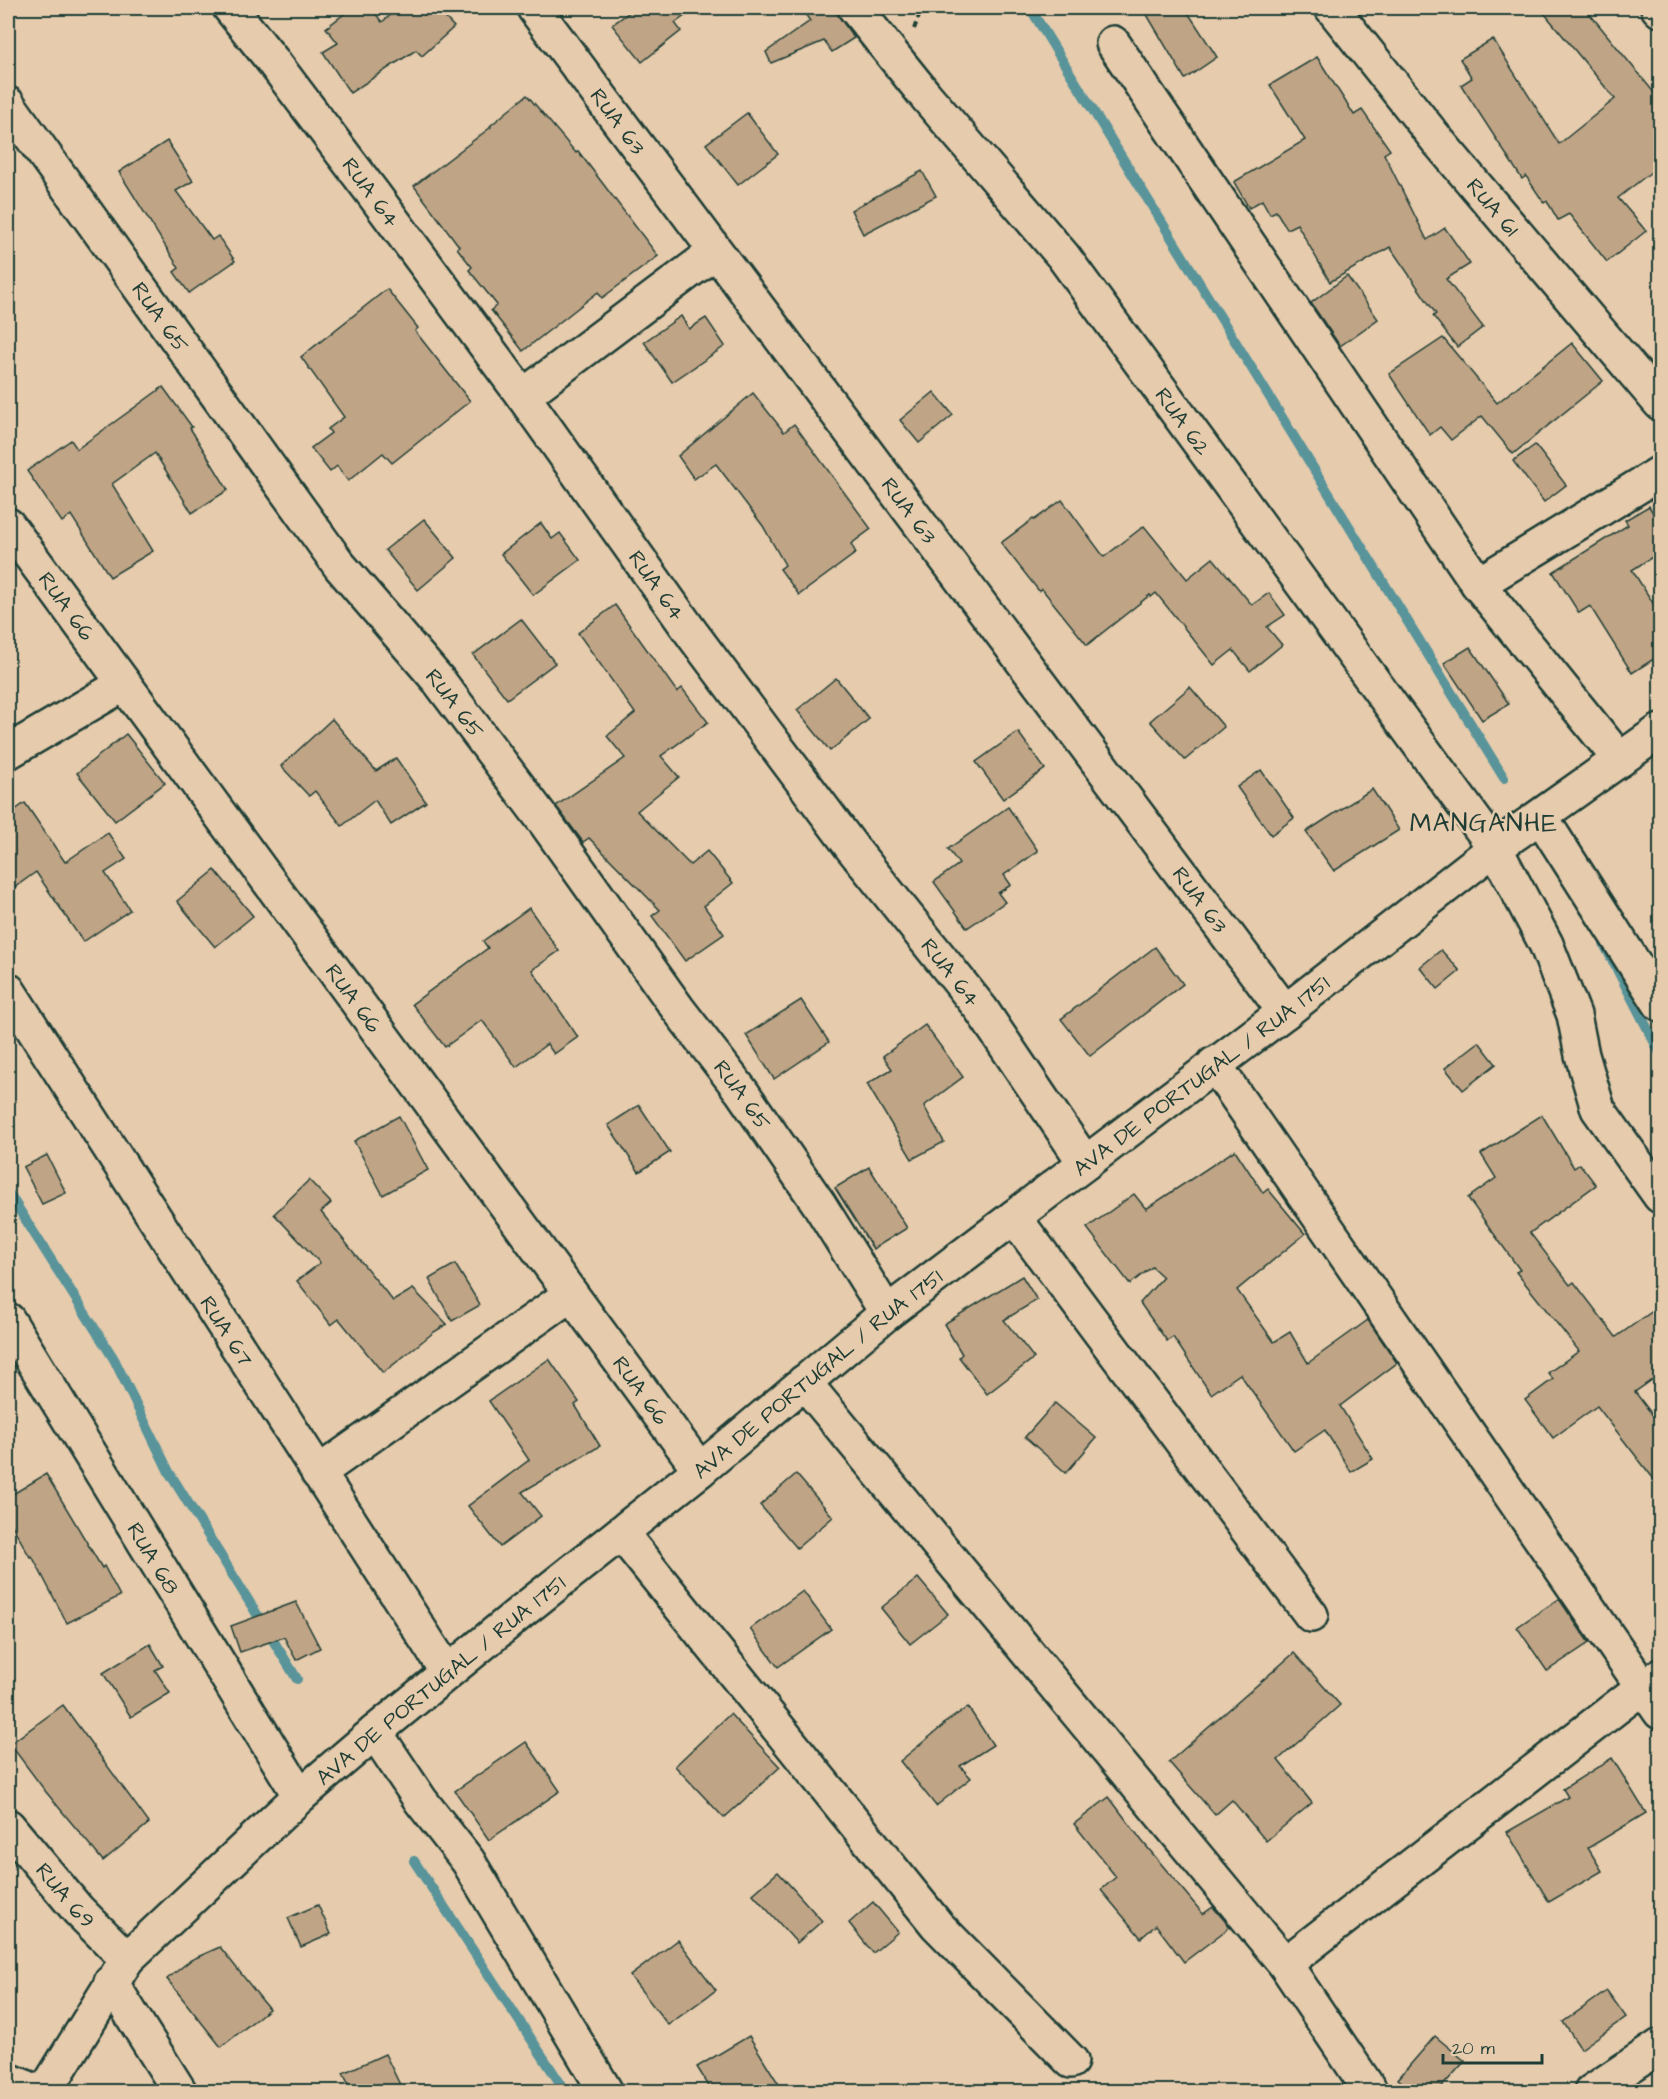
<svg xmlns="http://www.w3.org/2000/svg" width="1668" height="2099" font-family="'Architects Daughter',sans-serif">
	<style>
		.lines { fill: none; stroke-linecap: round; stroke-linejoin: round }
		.stream { stroke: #599499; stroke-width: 10 }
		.building { fill: #c0a486; stroke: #1f3d34; stroke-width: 1.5 }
		.street-casing { stroke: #1f3d34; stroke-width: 38 }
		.secondary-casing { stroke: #1f3d34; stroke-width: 38 }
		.path { stroke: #1f3d34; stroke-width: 4; stroke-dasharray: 6 4.5; stroke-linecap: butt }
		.street { stroke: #e6cbad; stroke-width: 33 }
		.secondary { stroke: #e6cbad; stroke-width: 33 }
		.labels { text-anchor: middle; stroke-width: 4.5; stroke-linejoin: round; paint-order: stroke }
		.street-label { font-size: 22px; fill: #1f3d34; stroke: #e6cbad }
		.quarter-label { font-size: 26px; letter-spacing: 1.5px; fill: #1f3d34; stroke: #e6cbad }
	</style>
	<rect width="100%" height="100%" fill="#e6cbad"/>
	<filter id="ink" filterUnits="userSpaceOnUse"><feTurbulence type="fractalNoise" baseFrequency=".0167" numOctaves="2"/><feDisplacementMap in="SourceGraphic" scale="12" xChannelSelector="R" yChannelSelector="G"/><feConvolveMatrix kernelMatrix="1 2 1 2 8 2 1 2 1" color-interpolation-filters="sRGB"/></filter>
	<g filter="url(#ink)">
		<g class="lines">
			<g class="stream">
				<path d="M1030 8 1504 778"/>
				<path d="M1604 944 1660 1053"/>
				<path d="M8 1192 114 1359 169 1472 297 1679"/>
				<path d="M414 1861 566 2092"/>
			</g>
		</g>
		<g class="building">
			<path d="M352 8H371L382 22 399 8H436L454 27 422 56 416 50 350 93 323 52 338 43 326 28Z"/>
			<path d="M635 8H696L675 23 681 31 642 62 612 25Z"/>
			<path d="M801 8H833L854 38 832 52 824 41 771 63 766 52 810 21Z"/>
			<path d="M1143 8H1185L1217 57 1185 79Z"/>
			<path d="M1540 8H1585L1660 100V165L1618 198 1646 231 1607 262 1569 214 1558 220 1547 201 1544 203 1526 176 1522 179 1461 85 1472 78 1460 59 1493 39 1559 144 1615 99Z"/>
			<path d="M1317 57 1354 115 1362 110 1390 150 1384 154 1427 240 1445 228 1470 264 1446 279 1483 327 1457 347 1433 316 1436 314 1390 247 1330 282 1297 224 1287 229 1276 211 1270 214 1262 200 1249 208 1234 182 1305 140 1270 85Z"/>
			<path d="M527 95 576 153 578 151 658 256 602 298 598 292 523 351 491 310 497 305 469 270 472 267 457 248 459 246 414 186 491 127 490 126Z"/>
			<path d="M747 113 778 154 738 185 706 144Z"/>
			<path d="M167 141 193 181 176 191 212 240 218 236 235 261 189 293 174 272 179 268 119 172Z"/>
			<path d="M922 171 936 196 863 234 851 210Z"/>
			<path d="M1347 276 1378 319 1340 346 1311 303Z"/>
			<path d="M387 289 418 328 415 331 470 401 392 463 383 453 348 481 337 466 330 472 311 448 331 433 328 429 344 417 301 357Z"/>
			<path d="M681 316 689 329 706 318 725 346 672 382 644 342Z"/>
			<path d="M1443 338 1497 403 1572 343 1603 381 1513 454 1482 416 1451 440 1440 427 1430 435 1389 374Z"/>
			<path d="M163 387 192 427 190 428 228 490 192 513 155 453 112 484 153 551 110 577 71 515 62 522 27 471 71 440 77 449Z"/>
			<path d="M934 392 953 415 919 443 900 420Z"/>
			<path d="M753 393 784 432 794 424 871 529 851 544 856 553 799 595 780 569 785 565 763 526 716 464 694 479 678 456Z"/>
			<path d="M1535 445 1566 485 1544 502 1513 461Z"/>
			<path d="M1062 500 1104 557 1144 526 1187 579 1213 558 1252 605 1269 593 1285 615 1267 627 1282 645 1250 671 1233 650 1214 665 1156 593 1151 597 1150 595 1087 645 1042 589 1039 591 1001 543 1033 519 1034 520Z"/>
			<path d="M1649 506 1660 525V552L1632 570 1660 614V655L1632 673 1590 606 1579 613 1553 572 1628 525 1625 520Z"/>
			<path d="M424 519 456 558 418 590 385 550Z"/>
			<path d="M541 523 552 539 560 533 580 560 533 595 501 554Z"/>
			<path d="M615 605 677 692 682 688 708 722 661 756 679 777 637 811 690 865 707 851 733 883 704 906 724 934 685 961 652 916 660 910 589 838 583 842 556 806 625 758 607 736 635 713 578 633Z"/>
			<path d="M521 619 555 663 507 699 473 655Z"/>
			<path d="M1470 647 1509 704 1482 720 1444 663Z"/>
			<path d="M836 678 869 719 830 751 797 710Z"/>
			<path d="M1190 687 1224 727 1185 760 1150 721Z"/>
			<path d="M332 719 376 771 396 758 426 802 391 825 375 800 342 826 315 791 309 796 281 766Z"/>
			<path d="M1018 732 1045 769 1003 799 976 762Z"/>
			<path d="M126 734 165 783 115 821 77 773Z"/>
			<path d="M1261 770 1294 818 1271 835 1237 787Z"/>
			<path d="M1372 789 1399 830 1334 871 1306 832Z"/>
			<path d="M25 803 65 862 108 833 126 859 105 873 130 910 83 942 36 872 8 892V815Z"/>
			<path d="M1008 807 1038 851 1004 875 1011 885 998 893 1005 902 967 928 934 882 959 864 948 849Z"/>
			<path d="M215 870 253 916 215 947 177 901Z"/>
			<path d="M529 908 559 951 532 970 578 1037 554 1054 547 1044 516 1067 482 1020 445 1047 412 1004 488 948 483 941Z"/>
			<path d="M1155 947 1183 984 1090 1056 1061 1019Z"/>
			<path d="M1441 950 1460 971 1438 989 1420 967Z"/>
			<path d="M801 1000 829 1042 774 1079 746 1035Z"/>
			<path d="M925 1025 963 1077 924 1106 944 1142 912 1159 867 1084 892 1069 883 1056Z"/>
			<path d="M1479 1042 1496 1064 1463 1090 1445 1068Z"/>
			<path d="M639 1105 670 1152 639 1172 608 1125Z"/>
			<path d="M1542 1115 1574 1168 1580 1164 1596 1185 1530 1233 1570 1285 1574 1282 1616 1337 1660 1306V1374L1635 1392 1660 1425V1487L1597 1406 1553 1438 1525 1400 1553 1379 1548 1373 1579 1351 1516 1272 1520 1270 1468 1198 1496 1178 1481 1154Z"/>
			<path d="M399 1116 428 1170 383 1195 354 1141Z"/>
			<path d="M1235 1150 1263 1193 1268 1189 1305 1234 1237 1290 1274 1342 1290 1332 1308 1363 1368 1320 1397 1363 1340 1406 1373 1459 1351 1472 1325 1430 1294 1451 1240 1374 1211 1394 1173 1337 1167 1341 1140 1303 1163 1277 1152 1267 1130 1284 1087 1228 1134 1194 1146 1209Z"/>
			<path d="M47 1155 66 1193 42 1204 23 1167Z"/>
			<path d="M869 1167 907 1228 873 1249 835 1188Z"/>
			<path d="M309 1180 331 1203 321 1212 393 1301 413 1289 447 1324 434 1332 383 1373 339 1319 331 1325 297 1281 320 1263 274 1214Z"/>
			<path d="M455 1264 480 1305 452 1321 429 1279Z"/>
			<path d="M1022 1276 1037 1300 1004 1320 1034 1358 987 1394 959 1357 962 1354 944 1324Z"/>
			<path d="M549 1359 579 1402 575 1405 600 1446 522 1492 541 1516 500 1547 468 1506 529 1460 489 1401Z"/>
			<path d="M1055 1403 1096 1438 1066 1473 1025 1437Z"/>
			<path d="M46 1474 102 1568 104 1566 120 1596 67 1623 32 1556 30 1557 8 1518V1497Z"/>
			<path d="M796 1474 833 1517 797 1548 760 1505Z"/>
			<path d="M918 1578 948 1614 910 1644 881 1608Z"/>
			<path d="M803 1591 831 1629 778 1667 750 1629Z"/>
			<path d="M1559 1599 1589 1643 1547 1671 1517 1627Z"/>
			<path d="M296 1602 320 1648 296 1660 284 1637 240 1652 231 1626Z"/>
			<path d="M150 1644 163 1666 155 1670 170 1693 131 1717 103 1673Z"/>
			<path d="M1294 1653 1340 1705 1278 1760 1312 1803 1266 1841 1232 1800 1215 1815 1169 1762Z"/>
			<path d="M63 1705 149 1823 103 1861 46 1792 10 1744Z"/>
			<path d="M968 1707 993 1745 960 1766 971 1778 936 1806 900 1761 944 1725 943 1724Z"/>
			<path d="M730 1714 780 1767 724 1818 675 1766Z"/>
			<path d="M526 1742 560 1791 489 1840 455 1791Z"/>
			<path d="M1612 1758 1646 1813 1588 1848 1602 1871 1549 1902 1507 1832 1568 1797 1563 1789Z"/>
			<path d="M1109 1797 1142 1841 1203 1914 1213 1907 1230 1927 1184 1962 1156 1925 1141 1938 1101 1890 1116 1877 1074 1824Z"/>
			<path d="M778 1872 822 1921 797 1943 753 1894Z"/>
			<path d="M873 1902 898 1932 873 1953 849 1923Z"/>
			<path d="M318 1905 331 1934 301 1947 288 1918Z"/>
			<path d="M678 1940 716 1990 668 2025 630 1976Z"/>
			<path d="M220 1947 269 2009 221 2047 167 1979 191 1960Z"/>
			<path d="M1607 1991 1626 2017 1581 2049 1563 2022Z"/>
			<path d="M749 2036 783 2091H712L697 2067Z"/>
			<path d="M1435 2036 1465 2061 1438 2091H1413L1398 2079Z"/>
			<path d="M385 2054 403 2091H352L343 2073Z"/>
		</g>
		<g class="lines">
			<g class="street-casing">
				<g id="street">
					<path id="s1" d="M230 8 272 60 374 195 523 396 693 635 853 849 981 1009 1085 1163"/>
					<path id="s2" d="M534 8 1285 1012"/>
					<path id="s3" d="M855 8 925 95 1063 256 1495 848 1546 944 1574 1015 1582 1055 1598 1109 1660 1196"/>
					<path id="s4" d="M1332 8 1437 140 1660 403"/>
					<path d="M1658 8 1660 10"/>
					<path d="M1113 43 1478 584 1620 760"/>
					<path id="s5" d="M8 104 340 566 439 681 545 822 678 1009 742 1092 819 1204 887 1313"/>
					<path d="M523 396 715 252"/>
					<path id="s6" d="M8 525 700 1470"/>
					<path d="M1478 584 1660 473"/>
					<path d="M8 752 124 684"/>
					<path d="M1541 817 1660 1004"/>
					<path id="s7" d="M8 990 447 1672"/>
					<path d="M1214 1064 1660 1712"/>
					<path d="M1014 1217 1311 1615"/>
					<path id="s8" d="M8 1320 300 1796"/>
					<path d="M804 1382 1285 1964 1371 2092"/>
					<path d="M318 1473 571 1294"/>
					<path d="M622 1534 937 1925 1071 2061"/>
					<path d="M375 1732 421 1801 468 1861 606 2092"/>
					<path id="s9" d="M8 1826 78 1910 127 1959"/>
					<path d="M1285 1964 1644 1686 1660 1676"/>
					<path d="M8 2080 38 2092"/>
					<path id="s10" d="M45 2092 127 1959 300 1796 375 1732 521 1612 700 1470 887 1313 1285 1012 1495 848 1660 731"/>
					<path d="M1591 2092 1660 2046"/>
				</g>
			</g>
			<g class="secondary-casing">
				<path id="secondary" d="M111 1982 180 2092"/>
			</g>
			<path class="path" d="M914 29 922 8"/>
			<use href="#street" class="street"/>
			<use href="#secondary" class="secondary"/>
		</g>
	</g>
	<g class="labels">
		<g class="street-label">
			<text dy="8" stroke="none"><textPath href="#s2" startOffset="141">RUA 63</textPath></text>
			<text dy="8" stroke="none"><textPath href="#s1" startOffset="232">RUA 64</textPath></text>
			<text dy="8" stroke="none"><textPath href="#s4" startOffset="256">RUA 61</textPath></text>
			<text dy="8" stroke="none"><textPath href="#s5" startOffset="262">RUA 65</textPath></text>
			<text dy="8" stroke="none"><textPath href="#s3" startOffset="528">RUA 62</textPath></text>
			<text dy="8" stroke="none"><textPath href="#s2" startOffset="627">RUA 63</textPath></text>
			<text dy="8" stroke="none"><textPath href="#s1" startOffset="718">RUA 64</textPath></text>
			<text dy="8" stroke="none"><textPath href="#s6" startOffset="100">RUA 66</textPath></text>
			<text dy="8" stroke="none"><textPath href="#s5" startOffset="748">RUA 65</textPath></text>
			<text dy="8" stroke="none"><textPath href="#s2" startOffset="1113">RUA 63</textPath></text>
			<text dy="8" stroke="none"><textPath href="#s1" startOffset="1204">RUA 64</textPath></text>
			<text dy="8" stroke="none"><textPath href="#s6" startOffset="586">RUA 66</textPath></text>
			<text dy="8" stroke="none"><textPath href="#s10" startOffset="1548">AVA DE PORTUGAL / RUA 1751</textPath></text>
			<text dy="8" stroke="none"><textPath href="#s5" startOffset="1234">RUA 65</textPath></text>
			<text dy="8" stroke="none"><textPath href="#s7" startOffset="405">RUA 67</textPath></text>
			<text dy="8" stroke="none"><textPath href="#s10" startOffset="1062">AVA DE PORTUGAL / RUA 1751</textPath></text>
			<text dy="8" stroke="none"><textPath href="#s6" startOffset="1072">RUA 66</textPath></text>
			<text dy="8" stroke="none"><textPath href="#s8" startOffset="279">RUA 68</textPath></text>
			<text dy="8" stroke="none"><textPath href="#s10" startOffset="576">AVA DE PORTUGAL / RUA 1751</textPath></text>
			<text dy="8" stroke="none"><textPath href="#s9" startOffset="90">RUA 69</textPath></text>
		</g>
		<g class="quarter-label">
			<text x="1484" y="831">MANGANHE</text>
		</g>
	</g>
	<rect width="1668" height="2099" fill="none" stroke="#e6cbad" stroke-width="30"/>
	<rect x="15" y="15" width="1638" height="2069" fill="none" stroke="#1f3d34" stroke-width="2" filter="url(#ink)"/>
	<path d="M1443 2054v9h99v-9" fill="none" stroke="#1f3d34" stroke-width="3"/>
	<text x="1452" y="2054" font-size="18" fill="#1f3d34" stroke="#e6cbad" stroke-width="4.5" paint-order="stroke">20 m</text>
</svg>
